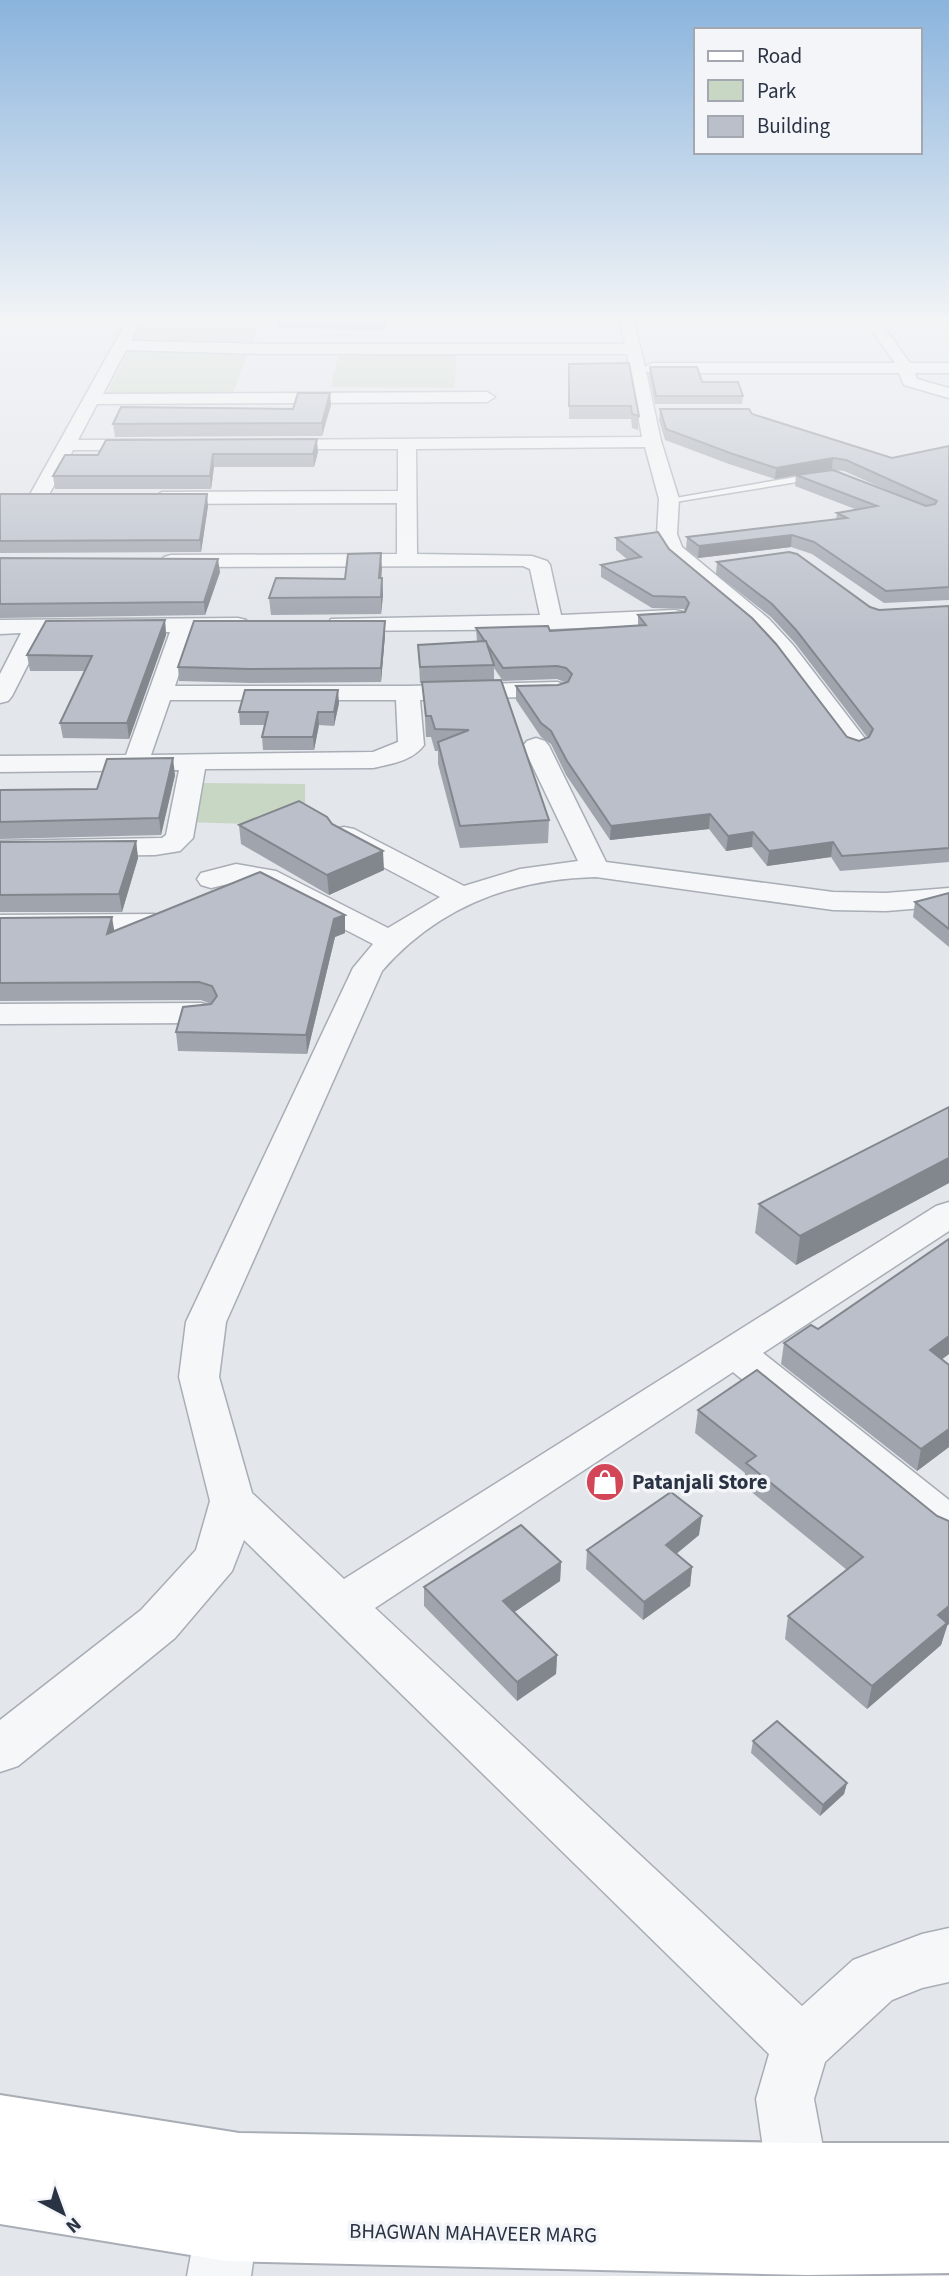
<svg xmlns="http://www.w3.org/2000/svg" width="949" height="2276" font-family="'Source Sans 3',sans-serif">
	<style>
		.green { fill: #c8d6c4 }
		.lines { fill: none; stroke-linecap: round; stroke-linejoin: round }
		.lane-casing { stroke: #a8adb6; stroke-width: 3 }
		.street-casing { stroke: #a8adb6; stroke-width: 3 }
		.secondary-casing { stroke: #a8adb6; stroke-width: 4 }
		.lane { fill: #f6f7f9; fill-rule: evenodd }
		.street { fill: #f6f7f9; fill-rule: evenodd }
		.secondary { fill: #fff; fill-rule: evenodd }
		.wall { fill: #a0a4ad; fill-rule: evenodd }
		.shaded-wall { fill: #82868d }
		.building { fill: #babfc9; stroke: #82868d; stroke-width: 2 }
		.labels { text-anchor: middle; stroke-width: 7; stroke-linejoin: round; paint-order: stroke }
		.near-poi-label { font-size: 21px; font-weight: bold; fill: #2a3344; stroke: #f3f5f8; text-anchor: start }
		.near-street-label { font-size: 21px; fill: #2a3344; stroke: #f3f5f8 }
	</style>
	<rect width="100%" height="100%" fill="#e3e6eb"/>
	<g class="green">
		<path d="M145 319H262L233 393 105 396Z"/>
		<path d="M456 355 455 388 331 387 338 356Z"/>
		<path d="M204 783 305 784V803L250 824 183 822Z"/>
	</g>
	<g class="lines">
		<g class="lane-casing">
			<path id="lane" d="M818 473 821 474V478L669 503 664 500Z"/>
		</g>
		<g class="street-casing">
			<g id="street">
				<path d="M128 319H142L131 341 262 344H625L619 319H633L645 367 652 363H895L864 319H878L910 363H949V373H915L917 379 949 388V398L904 385 899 373H652L646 371 661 441 679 499 677 534 682 547 769 619 793 645 869 744 865 749 856 752 847 749 777 655 753 629 670 559 661 547 657 534 659 499 645 447 416 449 417 554 532 556 547 561 550 565 561 615 675 610 683 612 686 617 683 622 675 624 552 629 339 631 331 629 328 624 331 619 540 615 530 569 523 566 171 567 164 565 161 561 164 557 171 555 397 554V503L162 504 152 498 162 492 398 491V449H265L262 445 271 440 642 437 627 354H262L126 350 103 394 487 392 495 397 487 402 97 404 78 440H152L161 445 152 450H73L45 502H31L28 498Z"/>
				<path d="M238 618 246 620 249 625 246 630 193 632 175 686H407L557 682 565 684 569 689 565 694 557 696 420 700 424 745C413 761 390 764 373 768L205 769 193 838 180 851 155 855 0 857V841L162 838 166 835 179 770 0 772V756L126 755 170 632 44 633 12 696 8 701 0 703V674L21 633 0 634V620ZM170 700H396L398 742 373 752 151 755Z"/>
				<path d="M536 738 545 741 549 746 606 862 833 892 886 893 949 888V906L886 911 833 910 596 877C512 879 438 907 382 971L226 1322 219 1377 252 1493 344 1579 936 1206 949 1202V1231L763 1353 949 1500V1543L933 1537 733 1372 375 1608 802 2006 853 1960 922 1934 949 1928V1982L922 1988 892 2000 825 2062 814 2099 831 2190 822 2212 800 2221 778 2212 769 2190 756 2099 769 2054 244 1540 232 1571 175 1638 18 1766 0 1772V1720L141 1610 196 1550 210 1501 179 1377 186 1322 353 968 373 944 259 885 236 882 211 888 201 885 197 879 201 873 236 864 276 871 388 928 440 897 334 841 330 835 334 829 344 827 354 829 464 886 520 869 578 861 523 746 527 741Z"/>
				<path d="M154 914 164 917 169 923 164 929 154 932 0 933V915Z"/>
				<path d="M201 1003 212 1006 217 1013 212 1020 201 1023 0 1024V1004Z"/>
				<path d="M227 2196 249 2205 258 2227 251 2276H187L196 2227 205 2205Z"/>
			</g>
		</g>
		<g class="secondary-casing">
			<path id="secondary" d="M0 2095 239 2133 799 2143H949V2273L807 2275 227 2261 0 2224Z"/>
		</g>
		<use href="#lane" class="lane"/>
		<use href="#street" class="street"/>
		<use href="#secondary" class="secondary"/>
	</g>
	<g class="wall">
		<path d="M278 319H387L386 330 279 328Z"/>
		<path d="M629 363 639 416 638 430 632 428 631 419H569V364Z"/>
		<path d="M650 367 702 382 743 396 742 404H655L649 376Z"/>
		<path d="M330 393 331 405 322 436 115 437 113 424 293 409Z"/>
		<path d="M660 409 752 414 892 458 949 446V600L884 603 812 554 791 547 698 558 686 549 687 537 836 519 837 513 855 509 795 486 796 475 775 479 729 464 665 440 659 420ZM833 470 844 471 891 492Z"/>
		<path d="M318 452 314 467H214L211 489H55L53 476 65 455Z"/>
		<path d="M0 494 208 506 201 552 0 553Z"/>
		<path d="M616 538 669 549 847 737 859 741 867 737 795 643 771 617 716 574 717 562 879 610 949 606V862L840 871 831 857 767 866 752 847 726 851 709 829 610 840 566 775 551 744 541 737 516 700V686L558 685 567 683 557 679 503 681 494 668V680L549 820 548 843 460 848 438 764V751H435L431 737H426L423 683H420L418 645 477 642 476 628 550 631 638 625V615L685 612 684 609 652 608 601 577V565L628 560 616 550Z"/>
		<path d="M381 553V578H382L383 595 381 614 271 615 269 598 345 579Z"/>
		<path d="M0 558 220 572 205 615 0 618Z"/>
		<path d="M165 620 166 635 129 739 63 738 60 723 85 671H30L27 655Z"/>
		<path d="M385 635 381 682 251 683 179 681 178 667Z"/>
		<path d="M339 703 334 726 319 725 314 750H263L262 737 265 725H240L239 712Z"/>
		<path d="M175 775 161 835 0 839V790L97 789Z"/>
		<path d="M332 824 384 870 329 895 241 844 239 825Z"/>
		<path d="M136 841 138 858 122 912H0V842Z"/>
		<path d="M949 893V947L913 917 915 902Z"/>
		<path d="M0 918 114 931 345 933 335 937 307 1054 178 1051 176 1032 211 1004 201 1000 0 1001Z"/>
		<path d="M949 1107V1183L796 1265 755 1233 759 1204Z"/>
		<path d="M949 1239V1354L942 1359 949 1365V1447L917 1471 781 1364 784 1343 818 1329Z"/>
		<path d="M757 1370 947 1626 941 1645 867 1709 785 1639 788 1616 847 1570 743 1485 745 1473 695 1433 698 1410Z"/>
		<path d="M699 1535 676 1554 692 1567 690 1586 643 1620 586 1569 587 1550Z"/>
		<path d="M561 1562 560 1581 514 1612 557 1655 556 1674 517 1701 424 1606V1587Z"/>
		<path d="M753 1741 847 1783 844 1794 820 1816 751 1753Z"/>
	</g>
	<g class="shaded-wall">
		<path d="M330 393 331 405 322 436V423Z"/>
		<path d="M317 439 318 452 314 467 313 454Z"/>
		<path d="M213 454 214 467 211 489 210 476Z"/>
		<path d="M833 458 832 469 775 479 776 468Z"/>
		<path d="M207 494 208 506 201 552 200 540Z"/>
		<path d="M792 535 791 547 698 558 699 546Z"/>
		<path d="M381 553 382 569 380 595 379 578Z"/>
		<path d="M218 559 220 572 205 615 204 602Z"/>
		<path d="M382 578 383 595 381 614V597Z"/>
		<path d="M165 620 166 635 129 739 127 723Z"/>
		<path d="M385 621V635L381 682V668Z"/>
		<path d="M338 690 339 703 334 726V712Z"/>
		<path d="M318 712 319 725 314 750 313 737Z"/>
		<path d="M173 758 175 775 161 835 159 818Z"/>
		<path d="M710 814 709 829 610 840 611 826Z"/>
		<path d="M753 832 752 847 726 851 728 836Z"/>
		<path d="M136 841 138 858 122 912 119 894Z"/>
		<path d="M833 842 831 857 767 866 769 851Z"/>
		<path d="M383 851 384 870 329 895 327 875Z"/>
		<path d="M345 915V933L335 937 307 1054 306 1035 334 919Z"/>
		<path d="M112 917 115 935 107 934Z"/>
		<path d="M949 1158V1183L796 1265 800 1236Z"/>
		<path d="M949 1336V1354L925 1372 930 1350Z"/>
		<path d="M949 1429V1447L917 1471 921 1449Z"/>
		<path d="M702 1516 699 1535 664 1564 666 1545Z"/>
		<path d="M561 1562 560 1581 503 1620V1601Z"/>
		<path d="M692 1567 690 1586 643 1620 644 1602Z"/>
		<path d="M949 1606V1624L947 1626 941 1645 867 1709 872 1686 938 1615Z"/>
		<path d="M557 1655 556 1674 517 1701V1682Z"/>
		<path d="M847 1783 844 1794 820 1816 823 1805Z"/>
	</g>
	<g class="building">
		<path d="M629 363 639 416 632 414 631 406H569V364Z"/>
		<path d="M650 367H697L702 382H738L743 396H656Z"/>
		<path d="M298 393H330L322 423 113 424 121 407 293 409Z"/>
		<path d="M660 409H749L752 414 892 458 949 446V587L886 591 814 542 792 535 699 546 687 537 847 518 837 513 877 506 796 475 833 470 926 506 935 504 937 501 846 460 833 458 776 468 730 453 666 429Z"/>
		<path d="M317 439 313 454H213L210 476H53L65 455H98L106 440Z"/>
		<path d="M0 494H207L200 540 0 541Z"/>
		<path d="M658 532 669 549 752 618 776 644 847 737 859 741 869 737 873 729 796 630 772 604 717 562 789 552 797 554 870 607 879 610 949 606V848L842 856 833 842 769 851 753 832 728 836 710 814 611 826 567 761 551 731 541 723 516 686 558 685 568 682 572 674 566 668 557 666 503 668 476 628 548 626 550 631 646 625 638 615 685 612 689 603 685 597 653 596 601 565 641 557 616 538Z"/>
		<path d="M381 553 379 578H382L381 597 269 598 276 578 345 579 348 554Z"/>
		<path d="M0 558 218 559 204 602 0 604Z"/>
		<path d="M165 620 127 723H60L92 656 27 655 46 621Z"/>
		<path d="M194 621H385L381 668 250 669 178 667Z"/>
		<path d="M486 641 494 665 420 667 418 645Z"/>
		<path d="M501 680 549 820 460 826 438 742 469 730 435 729 431 716H426L422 682Z"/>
		<path d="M245 690H338L334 712H318L313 737H262L268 712H239Z"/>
		<path d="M173 758 159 818 0 822V790L97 789 107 759Z"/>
		<path d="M299 801 327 817 332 824 383 851 327 875 239 825Z"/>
		<path d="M136 841 119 894 0 895V842Z"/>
		<path d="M260 872 345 915 334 919 306 1035 176 1032 183 1007 211 1004 217 996 212 986 199 982 0 983V918L112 917 107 934Z"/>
		<path d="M949 893V929L915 902Z"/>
		<path d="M949 1107V1158L800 1236 759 1204Z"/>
		<path d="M949 1239V1336L930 1350 949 1365V1429L921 1449 784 1343 811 1325 818 1329Z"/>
		<path d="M757 1370 937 1516 949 1521V1606L938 1615 947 1623 872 1686 788 1616 863 1557 746 1463 756 1456 698 1410Z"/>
		<path d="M671 1492 702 1516 666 1545 692 1567 644 1602 587 1550Z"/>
		<path d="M521 1525 561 1562 503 1601 557 1655 517 1682 424 1587Z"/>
		<path d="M777 1721 847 1783 823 1805 753 1741Z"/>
	</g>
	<linearGradient id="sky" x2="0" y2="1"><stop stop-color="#8ab4dd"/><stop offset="0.5" stop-color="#f2f4f6"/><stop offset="1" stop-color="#f2f4f6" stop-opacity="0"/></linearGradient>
	<rect width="949" height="637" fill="url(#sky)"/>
	<defs>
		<g id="shop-disc" transform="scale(2.0125)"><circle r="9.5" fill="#d24657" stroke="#f3f5f8"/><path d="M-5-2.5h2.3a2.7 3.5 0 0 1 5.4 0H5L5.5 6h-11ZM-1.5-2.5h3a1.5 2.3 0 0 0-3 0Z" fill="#fff"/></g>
	</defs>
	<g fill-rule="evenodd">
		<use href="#shop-disc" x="605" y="1482"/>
	</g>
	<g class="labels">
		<g class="near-poi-label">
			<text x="632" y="1489">Patanjali Store</text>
		</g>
		<g class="near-street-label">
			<text transform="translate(473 2233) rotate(1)" y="7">BHAGWAN MAHAVEER MARG</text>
		</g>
	</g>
	<rect x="694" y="28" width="228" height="126" fill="#f3f5f8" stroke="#a3a7b0" stroke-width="2"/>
	<rect x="708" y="51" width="35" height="10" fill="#ffffff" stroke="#a3a7b0" stroke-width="2"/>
	<text x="757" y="63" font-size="21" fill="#2a3344">Road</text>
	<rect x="708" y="80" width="35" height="21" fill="#c8d6c4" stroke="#a3a7b0" stroke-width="2"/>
	<text x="757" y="98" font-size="21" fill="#2a3344">Park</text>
	<rect x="708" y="116" width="35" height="21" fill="#babfc9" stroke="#a3a7b0" stroke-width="2"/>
	<text x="757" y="133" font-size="21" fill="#2a3344">Building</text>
	<g transform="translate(63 2213) rotate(139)" stroke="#f3f5f8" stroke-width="5" paint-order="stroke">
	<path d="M0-5L12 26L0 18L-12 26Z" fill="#2a3344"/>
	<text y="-10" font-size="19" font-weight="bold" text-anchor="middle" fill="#2a3344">N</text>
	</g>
</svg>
